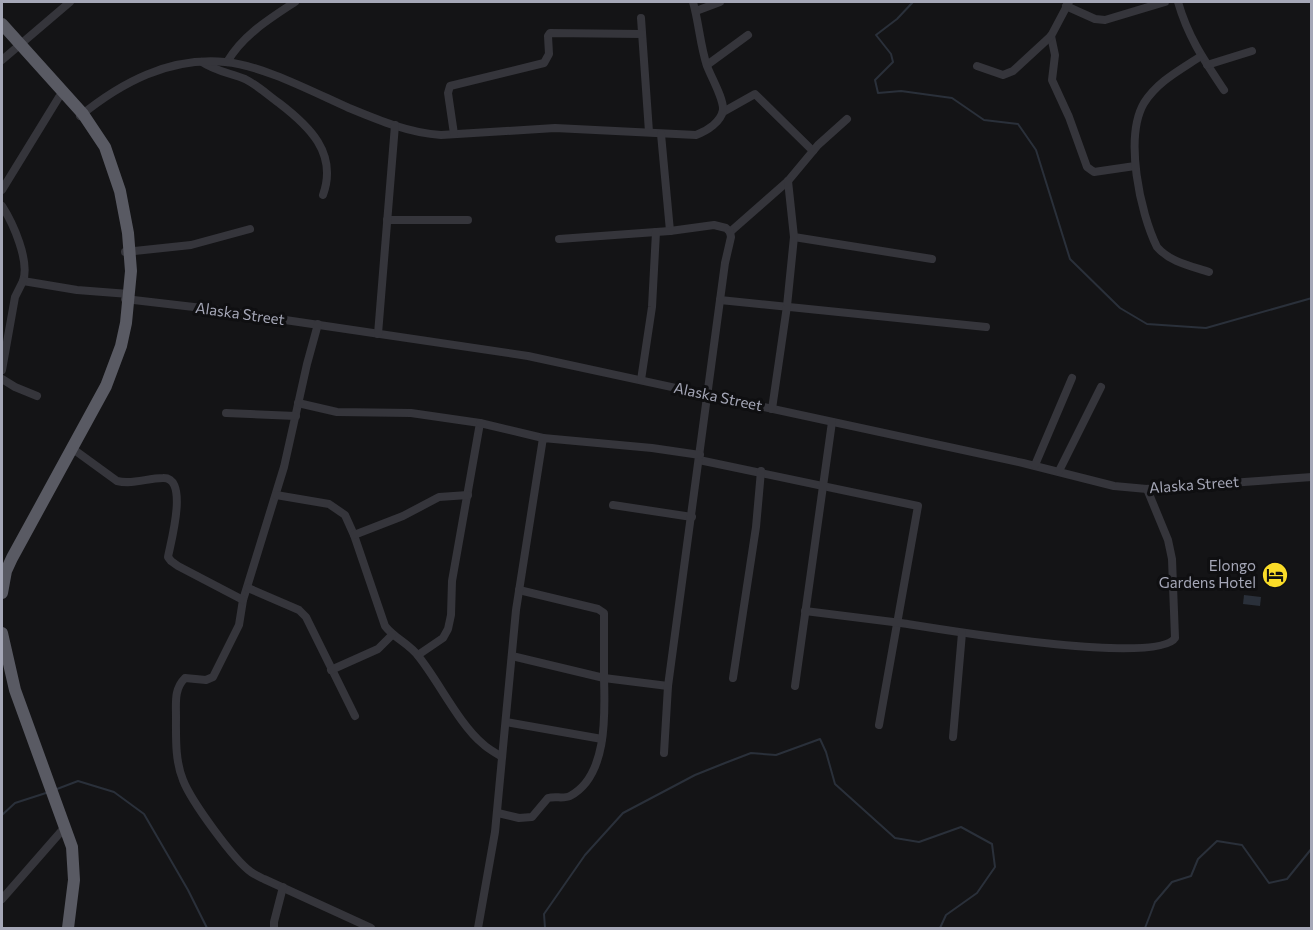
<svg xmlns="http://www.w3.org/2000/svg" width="1313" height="930" font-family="Commissioner,sans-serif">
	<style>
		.water { fill: #2a303a }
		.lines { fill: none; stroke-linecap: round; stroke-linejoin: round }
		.stream { stroke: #2a303a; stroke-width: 2 }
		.minor { stroke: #35353b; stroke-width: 8 }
		.trunk { stroke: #595a63; stroke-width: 12 }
		.labels { text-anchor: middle; stroke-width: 6; stroke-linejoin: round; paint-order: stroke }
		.street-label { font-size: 15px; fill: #a5a7b7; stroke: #0f0f11 }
		.poi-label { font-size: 15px; fill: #a5a7b7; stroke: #0f0f11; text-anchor: end }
	</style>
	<rect width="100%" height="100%" fill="#141416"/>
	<path class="water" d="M1244 595 1261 597 1260 606 1243 604Z"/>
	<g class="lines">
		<g class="stream">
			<path d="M913 2 897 19 876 35 891 54 893 62 875 80 878 93 901 91 952 98 984 120 1018 124 1036 150 1070 259 1120 308 1147 324 1206 328 1312 298"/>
			<path d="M57 789 78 781 114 792 144 814 188 890 207 928"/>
			<path d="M2 815 15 803 49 792"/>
			<path d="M545 928 544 914 585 855 623 813 695 775 725 763 751 753 776 755 820 739 826 752 835 784 895 838 919 842 961 827 992 844 995 867 977 893 946 915 940 928"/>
			<path d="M1145 928 1155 902 1172 882 1191 876 1198 859 1217 841 1242 845 1269 883 1287 879 1312 848"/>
		</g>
		<g class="minor">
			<path d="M1178 2C1188 37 1204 60 1224 90"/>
			<path d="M1066 6 1095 19 1105 20 1165 2"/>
			<path d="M696 11 720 2"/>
			<path d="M641 18 649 132"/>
			<path d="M1051 36 1055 55 1052 80 1069 117 1087 167 1094 172 1135 166"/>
			<path d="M1201 56C1180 70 1158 81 1144 103 1124 137 1140 213 1157 247 1170 262 1191 266 1209 272"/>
			<path d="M2 60 70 2"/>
			<path d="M202 62C215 71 230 73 245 79 257 85 268 95 279 103 309 126 338 153 323 195"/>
			<path d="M227 62C243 35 269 19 295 2"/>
			<path d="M707 65 748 35"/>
			<path d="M1207 65 1252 51"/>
			<path d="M977 66 1003 75 1013 71 1051 36 1069 2"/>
			<path d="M723 112 755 94 813 151"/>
			<path d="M80 116C122 82 169 57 225 62 262 65 315 93 349 108 378 120 409 133 441 135L555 128 696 135C707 131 721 122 723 110 724 99 711 77 707 66 700 45 699 23 693 2"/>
			<path d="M454 134 448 93 450 86 544 63 549 54 548 36 550 33 642 34"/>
			<path d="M661 134 670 231"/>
			<path d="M2 190 59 97"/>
			<path d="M2 206C13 223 30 261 23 281L77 290 129 294"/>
			<path d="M387 220H468"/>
			<path d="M730 232 788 181 818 145 847 119"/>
			<path d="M794 237 932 259"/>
			<path d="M559 239 670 231 714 225 726 228 730 232"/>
			<path d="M125 252 191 245 250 229"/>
			<path d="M125 299 211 309 528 356 1023 463 1114 486 1147 489 1312 477"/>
			<path d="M720 300 986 327"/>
			<path d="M318 324 307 364 284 467 243 600 239 625 213 677 206 680 185 678C174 689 176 702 176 717 176 737 175 761 183 780 191 801 234 860 251 872 255 875 260 877 264 879L371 928"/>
			<path d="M378 334 395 125"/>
			<path d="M2 370 15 297 23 281"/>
			<path d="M2 379 15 387 37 396"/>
			<path d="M641 380 652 307 656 232"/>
			<path d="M298 403 337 412 411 413 480 423 452 581 451 615 448 629 443 638 418 655"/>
			<path d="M772 409 787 306 794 237 788 181"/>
			<path d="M226 413 296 416"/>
			<path d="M480 423 543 438"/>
			<path d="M73 449 117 481C133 485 147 478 163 478 189 477 171 541 168 557L171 561 178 566 243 600"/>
			<path d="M699 460 918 506 879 725"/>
			<path d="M1035 465 1072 378"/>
			<path d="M1059 471 1101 387"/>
			<path d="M276 495 329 504 345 515 354 535 385 626C395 639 410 644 419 657 439 682 459 724 483 744 488 749 496 753 502 757"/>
			<path d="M613 505 692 517"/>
			<path d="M354 535 403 516 439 497 468 495"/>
			<path d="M248 588 299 610 306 617 355 716"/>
			<path d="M805 611C837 615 869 619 901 623 939 629 1158 666 1175 638L1172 559 1168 540 1147 489"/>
			<path d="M512 656 604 678 668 686"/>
			<path d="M331 670 378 649 392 635"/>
			<path d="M733 678 756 527 761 471"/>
			<path d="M795 686 832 422"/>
			<path d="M506 722 602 739"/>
			<path d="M953 737 962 633"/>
			<path d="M664 753 668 686 725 263 731 237 730 232"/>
			<path d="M498 813 519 818 532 817 548 798C555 796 564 799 570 796 608 776 605 713 604 678 604 656 604 635 604 613L598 609 519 590"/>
			<path d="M2 899 65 827"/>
			<path d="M274 928V922L283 887"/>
			<path d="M478 928 495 832 516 610 543 438 652 448 700 455"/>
		</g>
		<g class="trunk">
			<path d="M2 24 83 114 105 147 120 191 128 233 131 271 126 323 121 346 106 386 12 558 6 571 2 593"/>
			<path d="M2 633 15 690 72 847 74 880 68 928"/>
		</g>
	</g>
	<defs>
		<g id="hotel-disc" transform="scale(1.35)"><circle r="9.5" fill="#fadc28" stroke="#0f0f11"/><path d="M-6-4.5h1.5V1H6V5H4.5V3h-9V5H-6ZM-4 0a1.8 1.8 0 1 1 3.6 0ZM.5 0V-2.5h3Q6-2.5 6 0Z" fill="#111"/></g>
	</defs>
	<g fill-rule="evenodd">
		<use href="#hotel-disc" x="1275" y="575"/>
	</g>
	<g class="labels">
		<g class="street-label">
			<text transform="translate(240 314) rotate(8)" y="5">Alaska Street</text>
			<text transform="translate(718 397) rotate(12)" y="5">Alaska Street</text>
			<text transform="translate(1194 485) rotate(-4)" y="5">Alaska Street</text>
		</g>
		<g class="poi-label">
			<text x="1256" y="571">Elongo<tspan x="1256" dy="17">Gardens Hotel</tspan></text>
		</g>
	</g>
	<rect width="1313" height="930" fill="none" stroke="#a5a7b7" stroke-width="6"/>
</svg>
